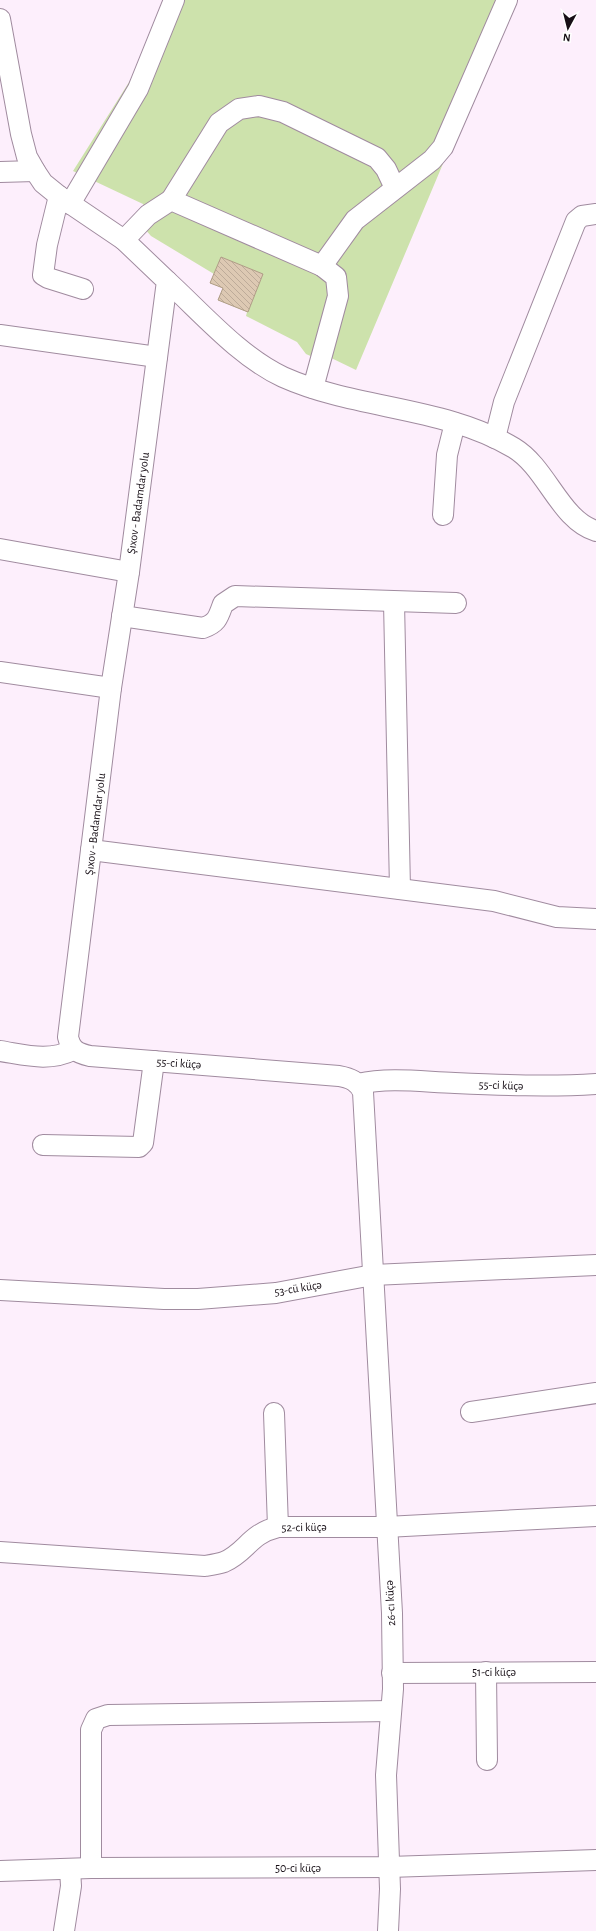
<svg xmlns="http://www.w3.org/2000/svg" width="596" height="1931" font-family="'Alegreya Sans',sans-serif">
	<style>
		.green { fill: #cde2ac }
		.building { fill: url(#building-back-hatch); stroke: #b09d87 }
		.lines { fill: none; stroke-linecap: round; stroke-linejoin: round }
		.minor-casing { stroke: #a08b9f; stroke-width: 22 }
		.minor { stroke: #fff; stroke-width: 20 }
		.labels { text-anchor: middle; stroke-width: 3.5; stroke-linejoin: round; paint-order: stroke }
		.street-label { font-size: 12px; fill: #170f16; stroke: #fff }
	</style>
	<defs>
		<pattern id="building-back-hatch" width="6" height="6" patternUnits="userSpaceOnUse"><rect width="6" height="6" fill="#ddc9b3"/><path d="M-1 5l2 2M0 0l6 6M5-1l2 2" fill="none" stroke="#bdab99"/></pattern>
	</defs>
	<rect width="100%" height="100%" fill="#fdeffc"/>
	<path class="green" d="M164 0H512L356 370 323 354 315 358 306 354 297 342 246 316 247 312 218 300 223 288 210 283 214 274 151 236 144 228 148 215 143 204 73 171 131 79Z"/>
	<path class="building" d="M221 257 263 274 248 312 218 300 223 288 210 283Z"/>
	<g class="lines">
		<g class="minor-casing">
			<g id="minor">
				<path d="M0 19 21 134 27 157 35 171 43 183 59 196 124 240 167 281 129 572 111 688 68 1037C71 1050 77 1053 90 1056L339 1076C350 1078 358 1081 363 1092L392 1613 393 1689 386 1775 390 1889 388 1931"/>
				<path d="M0 172 35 171"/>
				<path d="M59 196 47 245 43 275 48 278 83 289"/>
				<path d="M171 200 219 123 239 109 259 106 283 112 377 158 386 169 395 188"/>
				<path d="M70 204 138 89 174 0"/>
				<path d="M124 240 148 215 171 200 322 266 336 277 338 296 313 388"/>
				<path d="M322 266 355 220 432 160 443 147 507 0"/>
				<path d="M167 281C202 313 240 357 283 377 357 410 444 406 514 448 547 468 560 520 596 531"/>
				<path d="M0 335 157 357"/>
				<path d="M495 438 504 402 576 221 582 216 596 214"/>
				<path d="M443 515 447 455 455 423"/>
				<path d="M0 549 129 572"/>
				<path d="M394 602 400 889"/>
				<path d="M122 616 203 628C217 623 218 618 223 604L235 596 456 603"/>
				<path d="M0 672 111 688"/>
				<path d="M91 850 494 901 557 917 596 919"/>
				<path d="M0 1051C26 1055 49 1062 73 1050"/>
				<path d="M358 1084C390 1077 423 1082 455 1083 502 1085 549 1087 596 1084"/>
				<path d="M43 1145 139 1147 143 1143 154 1061"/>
				<path d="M0 1290 164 1299H198L276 1293 373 1275 596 1265"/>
				<path d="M471 1412 596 1393"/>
				<path d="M274 1413 278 1527"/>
				<path d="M0 1552 205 1566C211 1565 218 1564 224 1562 247 1552 249 1534 278 1527H386L596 1516"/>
				<path d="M486 1672 487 1760"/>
				<path d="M392 1673 596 1672"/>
				<path d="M91 1868V1730L96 1719 108 1715 391 1711"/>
				<path d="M0 1871 91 1868 389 1867 596 1860"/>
				<path d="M64 1931 71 1886 70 1869"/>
			</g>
		</g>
		<use href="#minor" class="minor"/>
	</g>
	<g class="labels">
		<g class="street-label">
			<text transform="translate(138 503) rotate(-82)" y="4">Şıxov - Badamdar yolu</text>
			<text transform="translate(95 824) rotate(-83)" y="4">Şıxov - Badamdar yolu</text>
			<text transform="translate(179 1063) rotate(4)" y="4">55-ci küçə</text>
			<text transform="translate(501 1085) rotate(2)" y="4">55-ci küçə</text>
			<text transform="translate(298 1288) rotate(-9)" y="4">53-cü küçə</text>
			<text transform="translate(304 1527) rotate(-1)" y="4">52-ci küçə</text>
			<text transform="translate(390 1603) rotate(-93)" y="4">26-cı küçə</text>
			<text x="494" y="1676">51-ci küçə</text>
			<text x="298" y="1872">50-ci küçə</text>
		</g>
	</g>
	<g transform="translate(568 28) rotate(187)" stroke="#ffffff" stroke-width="3" paint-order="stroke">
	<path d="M0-3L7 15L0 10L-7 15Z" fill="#170f16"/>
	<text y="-6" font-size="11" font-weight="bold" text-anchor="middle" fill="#170f16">N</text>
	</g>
</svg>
